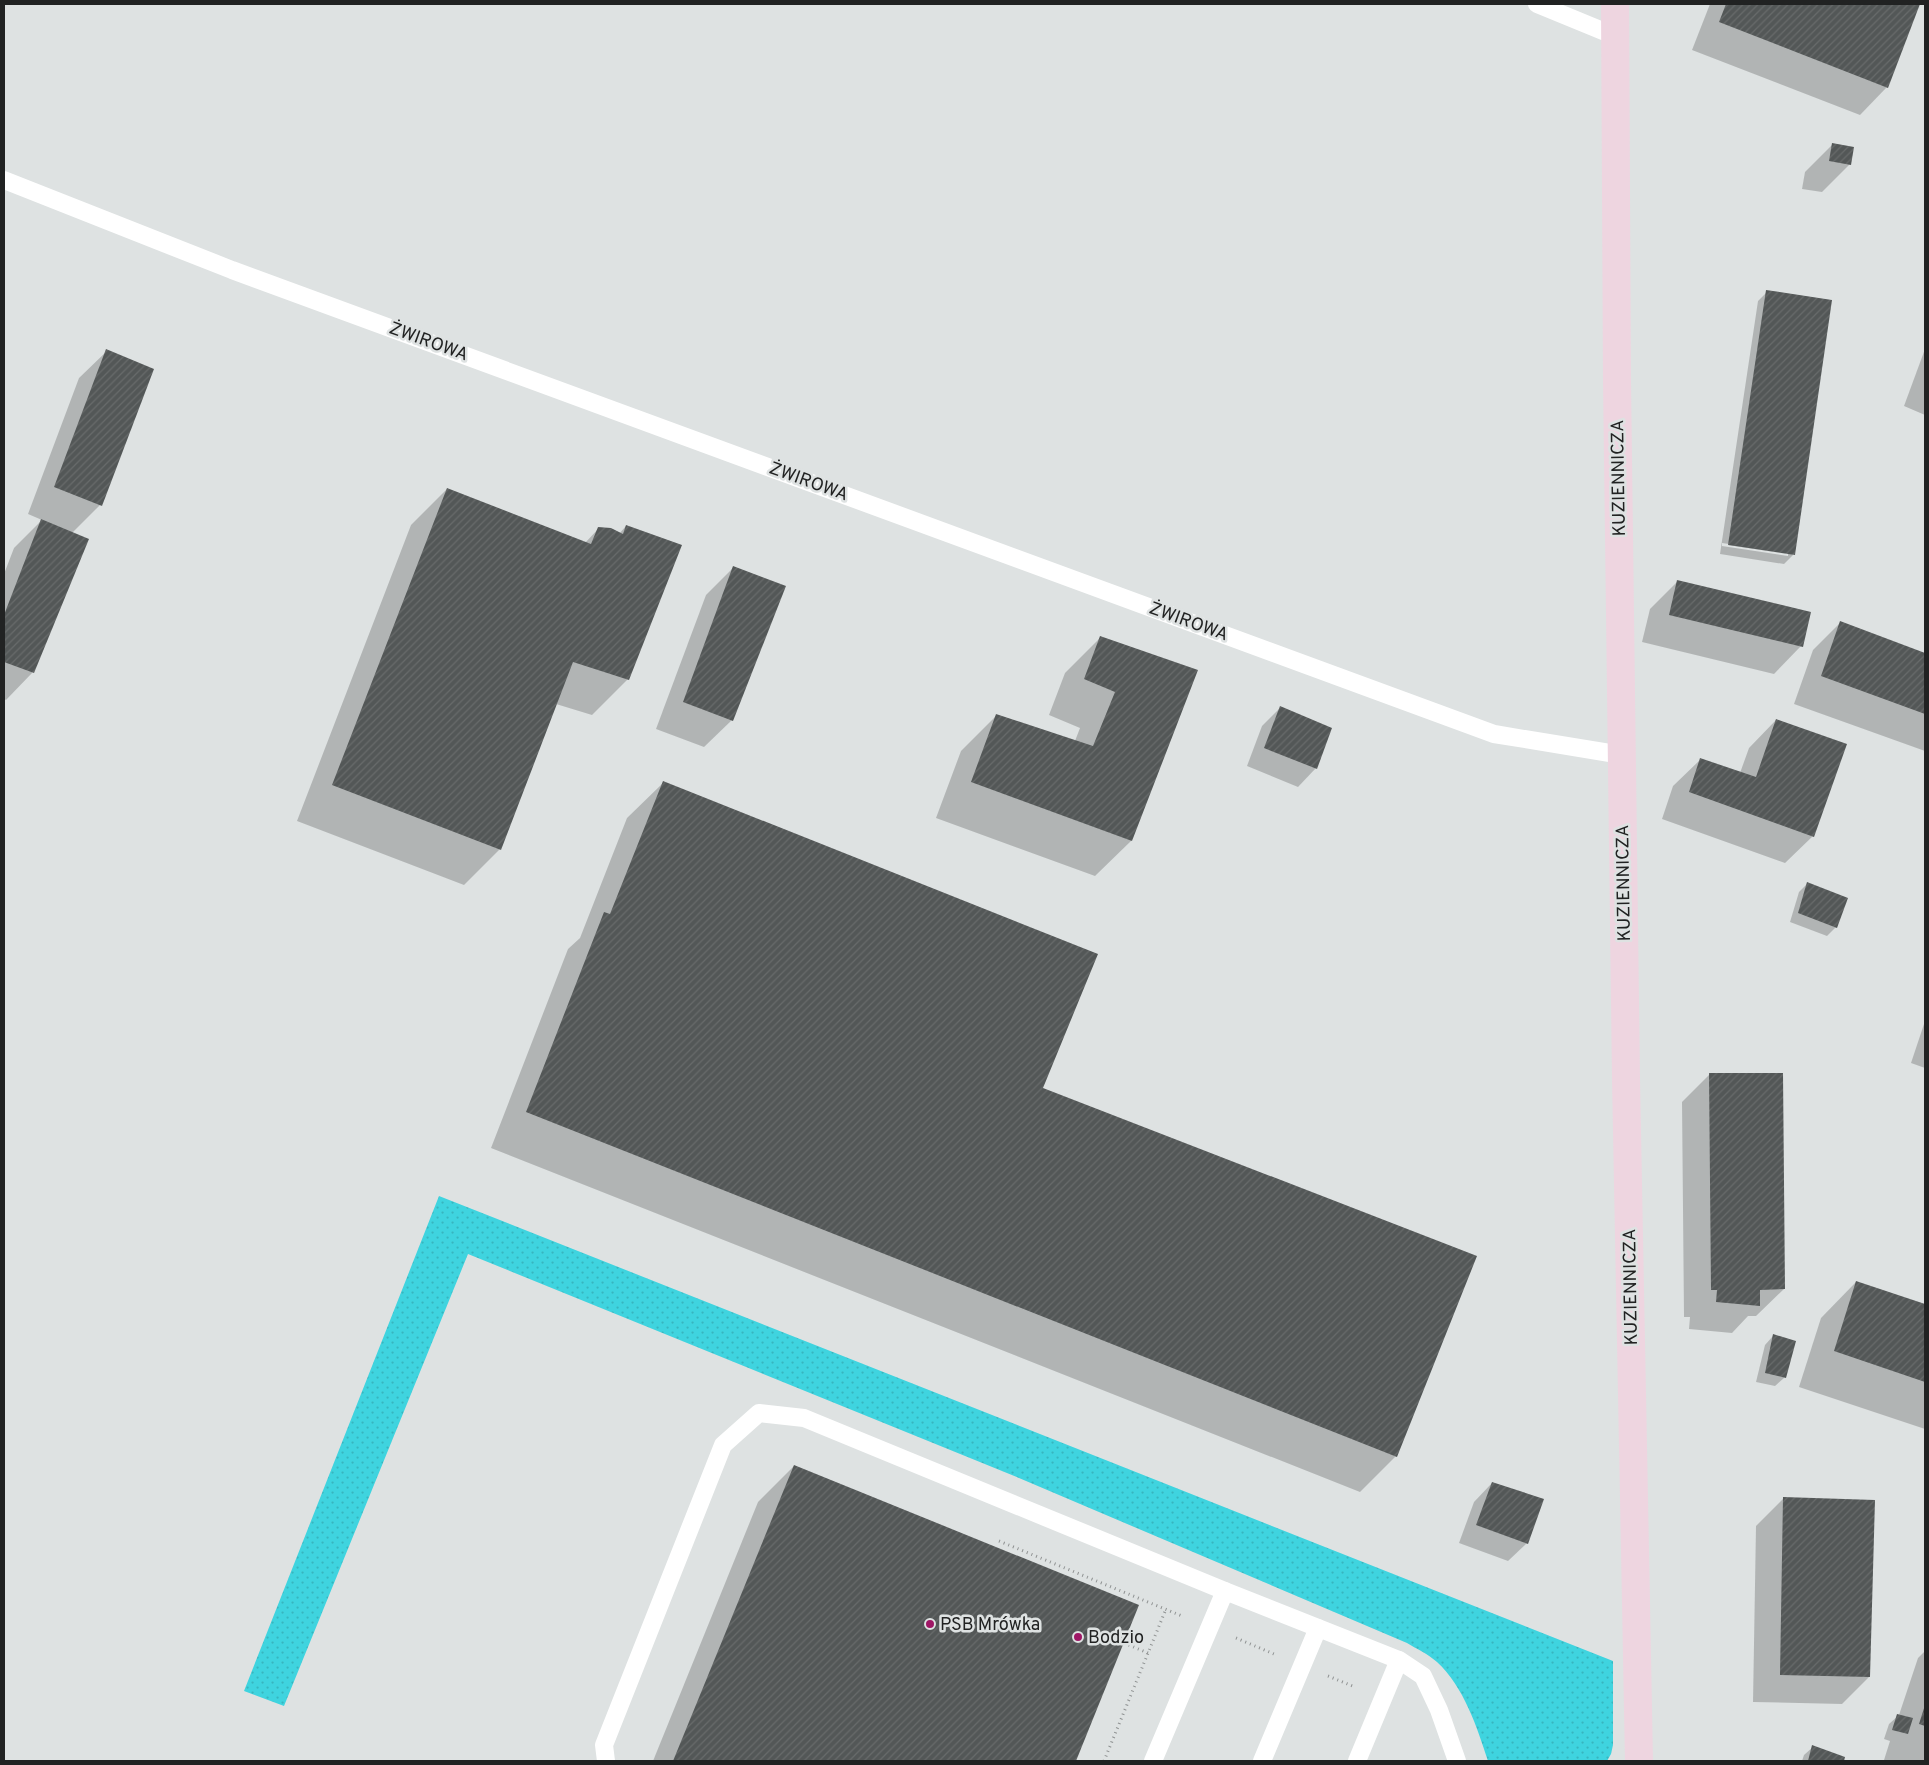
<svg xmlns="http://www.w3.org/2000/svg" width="1929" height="1765" font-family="Overpass,sans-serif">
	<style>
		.grass { fill: url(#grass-dots) }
		.shadow { fill: #0003; fill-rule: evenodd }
		.building { fill: url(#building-hatch) }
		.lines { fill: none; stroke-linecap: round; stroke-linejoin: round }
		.path { stroke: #8f9292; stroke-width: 3; stroke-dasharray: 1 4; stroke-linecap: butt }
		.service { stroke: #fff; stroke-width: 18 }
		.secondary { stroke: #eed5e0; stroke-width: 28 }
		.poi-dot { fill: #9e1665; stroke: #dee2e2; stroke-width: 2 }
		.labels { text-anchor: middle; stroke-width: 5; stroke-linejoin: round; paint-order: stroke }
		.street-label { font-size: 18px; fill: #212222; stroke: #dee2e2 }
		.poi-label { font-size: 18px; fill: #212222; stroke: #dee2e2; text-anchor: start }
	</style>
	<defs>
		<pattern id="grass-dots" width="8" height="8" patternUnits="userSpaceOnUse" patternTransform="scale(1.25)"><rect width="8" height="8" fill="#3fd4df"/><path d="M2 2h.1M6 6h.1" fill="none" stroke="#37b6bf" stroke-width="1.8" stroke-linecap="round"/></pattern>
		<pattern id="building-hatch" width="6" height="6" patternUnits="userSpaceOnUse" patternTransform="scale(1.25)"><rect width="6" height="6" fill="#535757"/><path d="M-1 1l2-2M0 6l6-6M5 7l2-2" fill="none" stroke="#686b6b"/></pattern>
	</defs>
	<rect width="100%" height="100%" fill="#dee2e2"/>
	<path class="grass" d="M439 1196 1613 1661V1745L1611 1754 1607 1761H1488C1477 1727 1464 1687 1437 1662 1428 1654 1417 1649 1407 1643L1019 1478 468 1254 284 1706 244 1691Z"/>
	<g class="shadow">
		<path d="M1710 4H1919L1887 87 1860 115 1692 50Z"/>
		<path d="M1832 145 1850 164 1822 192 1802 189 1805 172Z"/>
		<path d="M1767 292 1793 555 1784 564 1720 554 1758 301ZM1722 543 1788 553V556L1722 546Z"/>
		<path d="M1925 349V415L1904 406Z"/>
		<path d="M107 351 100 505 72 533 33 672 6 700 4 699V574L14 548 42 520 28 514 79 378Z"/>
		<path d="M447 489 585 543 599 528 619 534 626 526 628 679 592 715 556 704 500 849 464 885 297 821 411 525Z"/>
		<path d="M733 568 732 720 704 747 656 729 706 595Z"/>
		<path d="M1677 582 1801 646 1774 674 1642 642 1650 609Z"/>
		<path d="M1840 623 1925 654V751L1794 704 1813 650Z"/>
		<path d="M1101 637 1196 671 1131 841 1095 876 936 818 961 751 997 715 1075 741 1080 728 1049 715 1065 673Z"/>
		<path d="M1280 708 1316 768 1298 787 1247 766 1262 726Z"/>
		<path d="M1776 720 1813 836 1785 863 1662 819 1673 786 1701 759 1740 773 1749 748Z"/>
		<path d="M663 783 1041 1089 1396 1456 1360 1492 491 1148 568 949 580 938 627 818Z"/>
		<path d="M1808 883 1836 927 1827 936 1790 922 1799 892Z"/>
		<path d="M1925 1021V1068L1911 1063Z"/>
		<path d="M1709 1075 1784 1289 1756 1316H1748L1732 1333 1689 1329 1690 1317H1684L1682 1102Z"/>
		<path d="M1856 1282 1925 1305V1429L1799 1387 1821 1318Z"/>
		<path d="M1773 1336 1784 1378 1775 1386 1756 1382 1765 1345Z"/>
		<path d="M794 1466 1137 1606 1075 1761H653L758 1502Z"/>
		<path d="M1492 1483 1527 1543 1508 1561 1459 1543 1474 1502Z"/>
		<path d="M1784 1498 1869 1677 1842 1704 1753 1702 1756 1526Z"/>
		<path d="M1925 1651V1761H1888L1884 1760 1890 1741 1884 1739 1889 1724 1899 1715 1918 1658Z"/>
		<path d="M1813 1747 1843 1758 1842 1761H1802L1804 1755Z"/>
	</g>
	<g class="building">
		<path d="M1726 4H1920L1888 88 1719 22Z"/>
		<path d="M1832 143 1854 147 1851 165 1829 161Z"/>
		<path d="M1766 290 1832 300 1795 555 1728 545Z"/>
		<path d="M106 349 154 369 102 506 54 487Z"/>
		<path d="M447 488 591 544 598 527 611 528 623 534 626 525 682 545 629 680 573 662 501 850 332 785Z"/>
		<path d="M41 519 89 539 34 673 4 662V615Z"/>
		<path d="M733 566 786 586 733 721 683 702Z"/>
		<path d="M1677 580 1811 612 1803 647 1669 615Z"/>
		<path d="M1840 621 1925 653V714L1821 676Z"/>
		<path d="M1100 636 1198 670 1132 841 971 782 996 714 1093 746 1115 692 1084 679Z"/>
		<path d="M1280 706 1332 728 1317 769 1264 748Z"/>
		<path d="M1776 719 1847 744 1814 837 1689 792 1700 758 1756 777Z"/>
		<path d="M663 781 1098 954 1043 1088 1477 1256 1397 1457 526 1112 604 912 610 914Z"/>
		<path d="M1807 882 1848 898 1837 928 1798 913Z"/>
		<path d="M1709 1073H1783L1785 1289 1760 1290V1306L1716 1302 1717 1290H1711Z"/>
		<path d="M1856 1281 1925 1304V1382L1834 1351Z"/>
		<path d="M1773 1334 1796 1341 1786 1378 1765 1373Z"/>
		<path d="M794 1465 1139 1605 1076 1761H673Z"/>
		<path d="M1492 1482 1544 1499 1528 1544 1476 1525Z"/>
		<path d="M1783 1497 1875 1500 1870 1677 1780 1675Z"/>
		<path d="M1925 1705V1726L1919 1724Z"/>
		<path d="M1897 1714 1913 1718 1908 1734 1892 1730Z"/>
		<path d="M1812 1745 1845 1757 1844 1761H1808Z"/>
	</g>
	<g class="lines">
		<g class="path">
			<path d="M999 1541 1182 1616"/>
			<path d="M1236 1638 1274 1654"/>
			<path d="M1124 1643 1148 1653"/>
			<path d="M1328 1676 1355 1687"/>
			<path d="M1104 1761 1166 1609"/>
		</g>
		<g class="service">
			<path d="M1537 4 1615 36"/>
			<path d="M4 180 232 270 1494 734 1622 755"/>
			<path d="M606 1761 604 1745 723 1445 759 1413 804 1418 1225 1591"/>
			<path d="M1153 1761 1225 1591 1399 1660 1423 1676 1439 1710 1457 1761"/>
			<path d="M1262 1761 1318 1628"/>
			<path d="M1357 1761 1399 1660"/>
		</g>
		<path class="secondary" d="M1615 4 1617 381 1626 1079 1639 1761"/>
	</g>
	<g class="poi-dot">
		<circle cx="930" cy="1624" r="5"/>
		<circle cx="1078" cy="1637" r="5"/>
	</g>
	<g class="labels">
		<g class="street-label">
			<text transform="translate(429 341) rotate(20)" y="6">ŻWIROWA</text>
			<text transform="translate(1618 478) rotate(-91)" y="6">KUZIENNICZA</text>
			<text transform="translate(809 481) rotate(20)" y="6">ŻWIROWA</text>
			<text transform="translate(1189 621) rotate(20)" y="6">ŻWIROWA</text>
			<text transform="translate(1623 883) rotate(-91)" y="6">KUZIENNICZA</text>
			<text transform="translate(1630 1287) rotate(-91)" y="6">KUZIENNICZA</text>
		</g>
		<g class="poi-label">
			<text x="940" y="1630">PSB Mrówka</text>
			<text x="1088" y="1643">Bodzio</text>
		</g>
	</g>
	<rect width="1929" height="1765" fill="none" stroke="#212222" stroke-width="10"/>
</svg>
